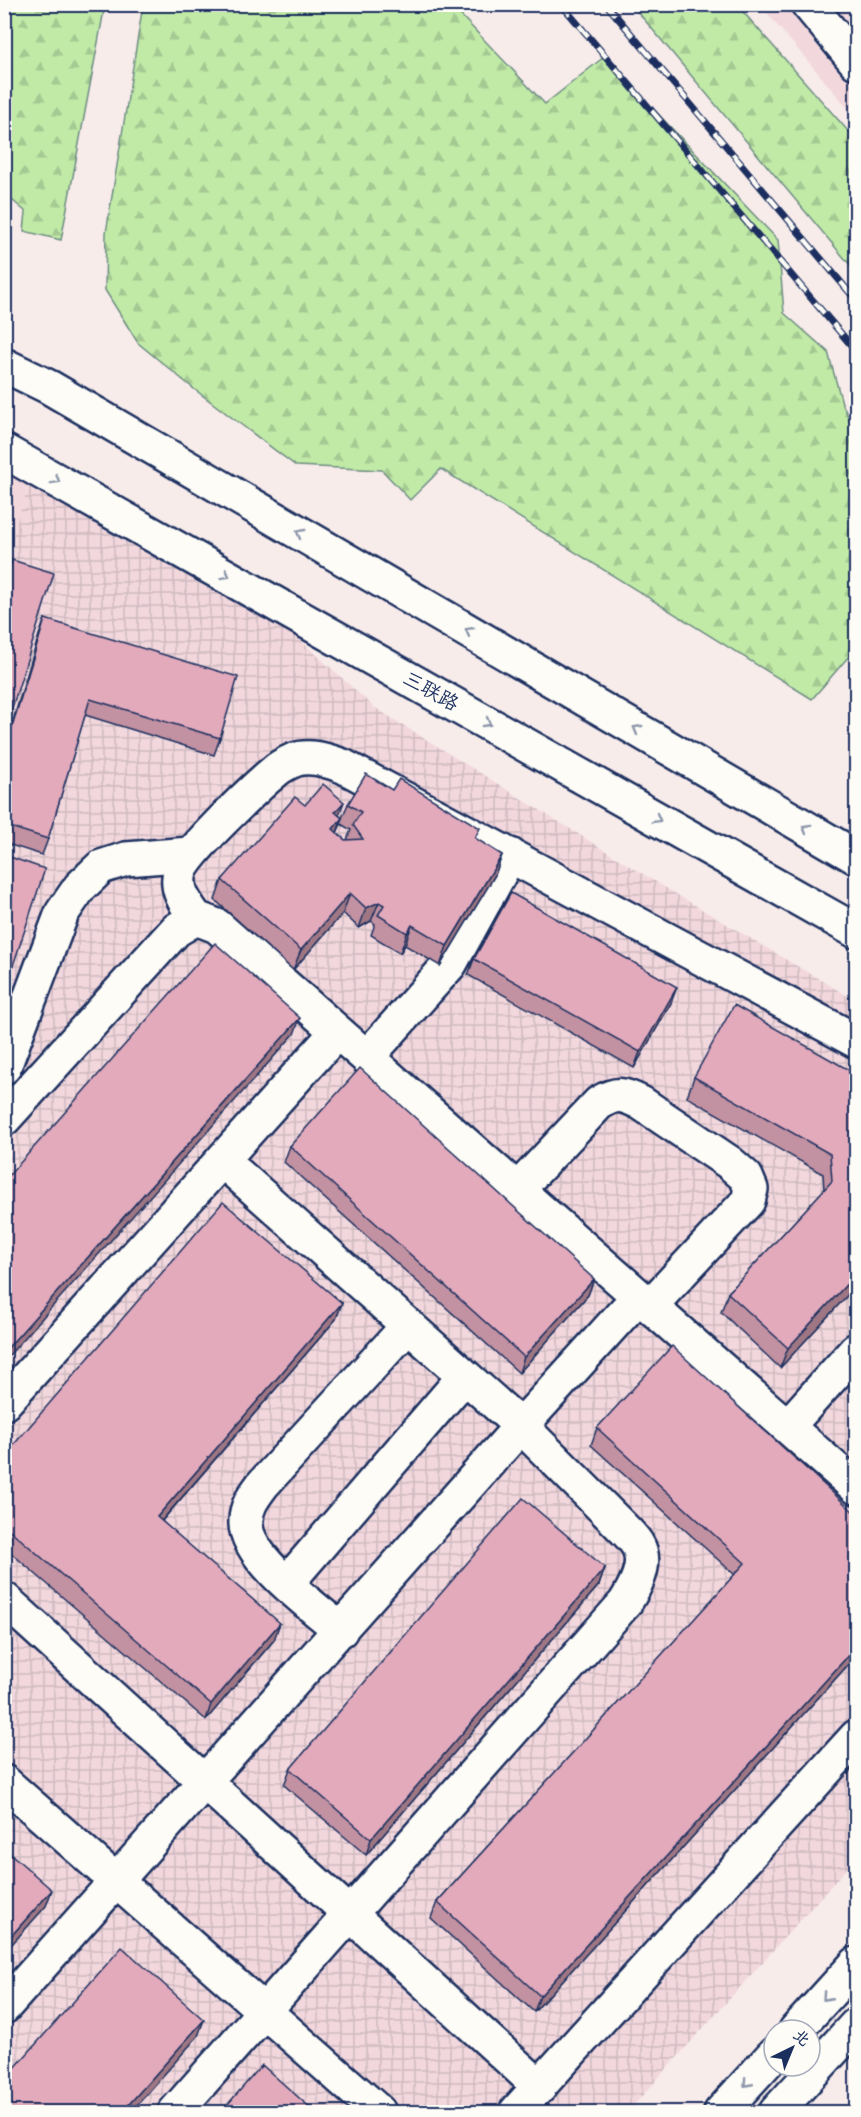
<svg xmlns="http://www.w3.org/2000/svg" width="861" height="2117" font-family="'Comic Neue','LXGW WenKai TC',sans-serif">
<defs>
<pattern id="industrial-grid" width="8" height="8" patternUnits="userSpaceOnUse" patternTransform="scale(1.5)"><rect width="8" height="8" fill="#f2d8dd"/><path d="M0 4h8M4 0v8" fill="none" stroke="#cfbac0"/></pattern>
<pattern id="forest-firs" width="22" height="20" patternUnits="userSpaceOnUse" patternTransform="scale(1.5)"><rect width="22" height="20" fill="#c1eaa7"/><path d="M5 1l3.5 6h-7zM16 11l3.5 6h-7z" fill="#a5c992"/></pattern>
</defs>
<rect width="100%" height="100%" fill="#f8eceb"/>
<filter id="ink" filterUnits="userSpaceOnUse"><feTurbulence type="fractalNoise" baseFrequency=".0167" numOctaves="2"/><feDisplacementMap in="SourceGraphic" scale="12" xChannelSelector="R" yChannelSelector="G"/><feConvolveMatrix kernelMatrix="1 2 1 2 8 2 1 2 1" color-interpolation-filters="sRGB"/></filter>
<g filter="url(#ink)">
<path fill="#f2d8dd" d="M760 5H856V118Z
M5 475 29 484 5 563Z"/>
<path fill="url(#industrial-grid)" d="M29 484 132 522 223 570 374 707 646 876 856 1001V1858L628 2112H5L4 563Z"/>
<path fill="url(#forest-firs)" stroke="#6e8c82" stroke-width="1.5" d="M5 4 105 5 61 240 24 231 26 212 5 194Z
M143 5H451L545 104 604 57 778 240 784 313 828 352 842 403 856 434V648L812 699 441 469 410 500 382 470 296 466 194 389 138 343 105 290 106 233Z
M632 5H737L856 140V272Z"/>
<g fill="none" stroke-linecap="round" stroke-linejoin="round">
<defs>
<path id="minor" d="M808 4 856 62
M4 365 49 387 856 857
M4 451 856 931
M196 918C186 904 175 890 180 872 183 856 257 786 274 772 279 767 287 763 294 760 310 754 328 761 343 766L856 1041
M367 1057 450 964 510 855
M4 1067 62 913 80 887 101 867 126 859 190 854
M4 1119 176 930 196 918 217 926 856 1487
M517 1190 599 1103C617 1092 623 1094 641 1103L730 1163 746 1177 751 1189 748 1201 650 1306
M4 1403 337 1032
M788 1426 856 1350
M287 1583 464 1377
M4 1599 540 2087
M341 1630C315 1608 243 1556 246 1521 246 1506 254 1496 263 1484L408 1326
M4 1782 379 2112
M4 2007 521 1426 639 1296
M796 2030 856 1964
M175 2112 625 1603C635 1587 649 1563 637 1544 633 1538 628 1533 624 1529L521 1426 223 1161
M516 2112 856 1737
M721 2112 774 2054
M776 2112 856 2025"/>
</defs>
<use href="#minor" stroke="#1b2f5e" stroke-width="38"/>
<use href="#minor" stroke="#fdfcf7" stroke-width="33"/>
<defs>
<path id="rail" d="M561 4 856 351
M606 4 856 300"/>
</defs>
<use href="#rail" stroke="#1b2f5e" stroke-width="7"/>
<use href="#rail" stroke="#fdfcf7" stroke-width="4.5" stroke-dasharray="14" stroke-linecap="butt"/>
</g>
<path fill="#c392a2" stroke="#1b2f5e" stroke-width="1.5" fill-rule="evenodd" d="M45 619 220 738 214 755 85 715 48 839 42 855 4 843V750L39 635Z
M392 790 502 855 495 875 440 966 405 945 400 953 371 935 375 924 371 921 359 928 343 913 293 970 215 900 222 880 305 805 339 815 342 818 348 804ZM341 824 351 830 347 840H345L337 833Z
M474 959 671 1003 634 1068 468 975Z
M856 1074V1286L780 1368 721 1312 728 1293 824 1190 823 1174 687 1097 694 1077Z
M290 1146 594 1279 588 1295 519 1373 284 1162Z
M342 1303 336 1319 162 1521 274 1640 206 1720 4 1547V1456Z
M597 1428 856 1514V1656L534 2012 431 1918 437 1902 735 1575 591 1445Z
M605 1568 599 1585 366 1855 284 1785 290 1769Z"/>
<path fill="#9f7784" stroke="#1b2f5e" stroke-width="1.5" d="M344 802 336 822 335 812Z
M342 818 335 838 333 829Z
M502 855 495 875 440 966 447 946Z
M350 893 343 913 293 970 301 950Z
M379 902 371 921 359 928 366 908Z
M412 925 405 945 400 953 407 933Z
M677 987 671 1003 634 1068 640 1052Z
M300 1018 294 1034 4 1361V1352Z
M856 1274V1286L780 1368 788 1348Z
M594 1279 588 1295 519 1373 524 1357Z
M342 1303 336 1319 151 1533 157 1517Z
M605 1568 599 1585 366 1855 371 1839Z
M280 1623 274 1640 206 1720 211 1704Z
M856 1647V1656L534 2012 540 1996Z
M52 1890 46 1906 4 1953V1944Z
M204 2020 198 2036 131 2112H122Z"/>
<path fill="#e3aabc" stroke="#1b2f5e" stroke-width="1.5" d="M12 560 54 573 4 734V584Z
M45 619 238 677 220 738 90 699 48 839 4 825V753Z
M366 774 392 790 399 779 480 828 475 838 502 855 447 946 412 925 407 933 378 915 384 905 379 902 366 908 350 893 301 950 222 880 295 797 305 805 323 784 344 802 335 812 342 818 333 829 345 840 363 839 353 825 361 812 348 804Z
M4 855 45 869 4 993Z
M511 893 677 987 640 1052 474 959Z
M215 943 300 1018 4 1352V1181Z
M734 1005 856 1074V1274L788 1348 728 1293 832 1181 830 1154 694 1077Z
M360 1068 594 1279 524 1357 290 1146Z
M223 1202 342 1303 157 1517 280 1623 211 1704 4 1525V1456Z
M672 1346 856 1514V1647L540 1996 437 1902 745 1563 597 1428Z
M523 1498 605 1568 371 1839 290 1769Z
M4 1848 52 1890 4 1944Z
M122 1947 204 2020 122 2112H4V2080Z
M262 2065 315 2112H221Z"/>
<defs><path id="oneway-chevron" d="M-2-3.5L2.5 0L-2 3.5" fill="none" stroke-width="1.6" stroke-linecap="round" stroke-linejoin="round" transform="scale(1.5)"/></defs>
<g stroke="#8c96aa">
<use href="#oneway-chevron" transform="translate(56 480) rotate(29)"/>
<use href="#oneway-chevron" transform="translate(300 533) rotate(-150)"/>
<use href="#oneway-chevron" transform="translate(226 575) rotate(29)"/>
<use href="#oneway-chevron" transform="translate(469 631) rotate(-150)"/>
<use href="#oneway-chevron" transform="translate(487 723) rotate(29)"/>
<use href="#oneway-chevron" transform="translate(637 729) rotate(-150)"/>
<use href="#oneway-chevron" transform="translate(657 819) rotate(29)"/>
<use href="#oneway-chevron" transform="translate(806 828) rotate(-150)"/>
<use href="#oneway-chevron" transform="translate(826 1997) rotate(132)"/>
<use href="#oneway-chevron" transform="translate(747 2083) rotate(132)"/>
</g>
</g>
<g text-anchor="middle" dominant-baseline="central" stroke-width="6" stroke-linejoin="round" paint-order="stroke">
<g font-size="20" fill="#1b2f5e" stroke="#fdfcf7">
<text transform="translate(431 691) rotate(29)">三联路</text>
</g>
</g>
<rect width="861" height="2117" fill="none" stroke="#fdfcf7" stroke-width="24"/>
<rect x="12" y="12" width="837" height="2093" fill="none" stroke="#1b2f5e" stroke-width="2" filter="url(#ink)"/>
<g transform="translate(792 2048) rotate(43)"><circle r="28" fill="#fdfcf7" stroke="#a3aaba" stroke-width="1.5"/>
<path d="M0-4.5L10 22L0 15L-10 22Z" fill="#1b2f5e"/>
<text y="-9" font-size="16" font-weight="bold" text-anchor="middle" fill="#1b2f5e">北</text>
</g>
</svg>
